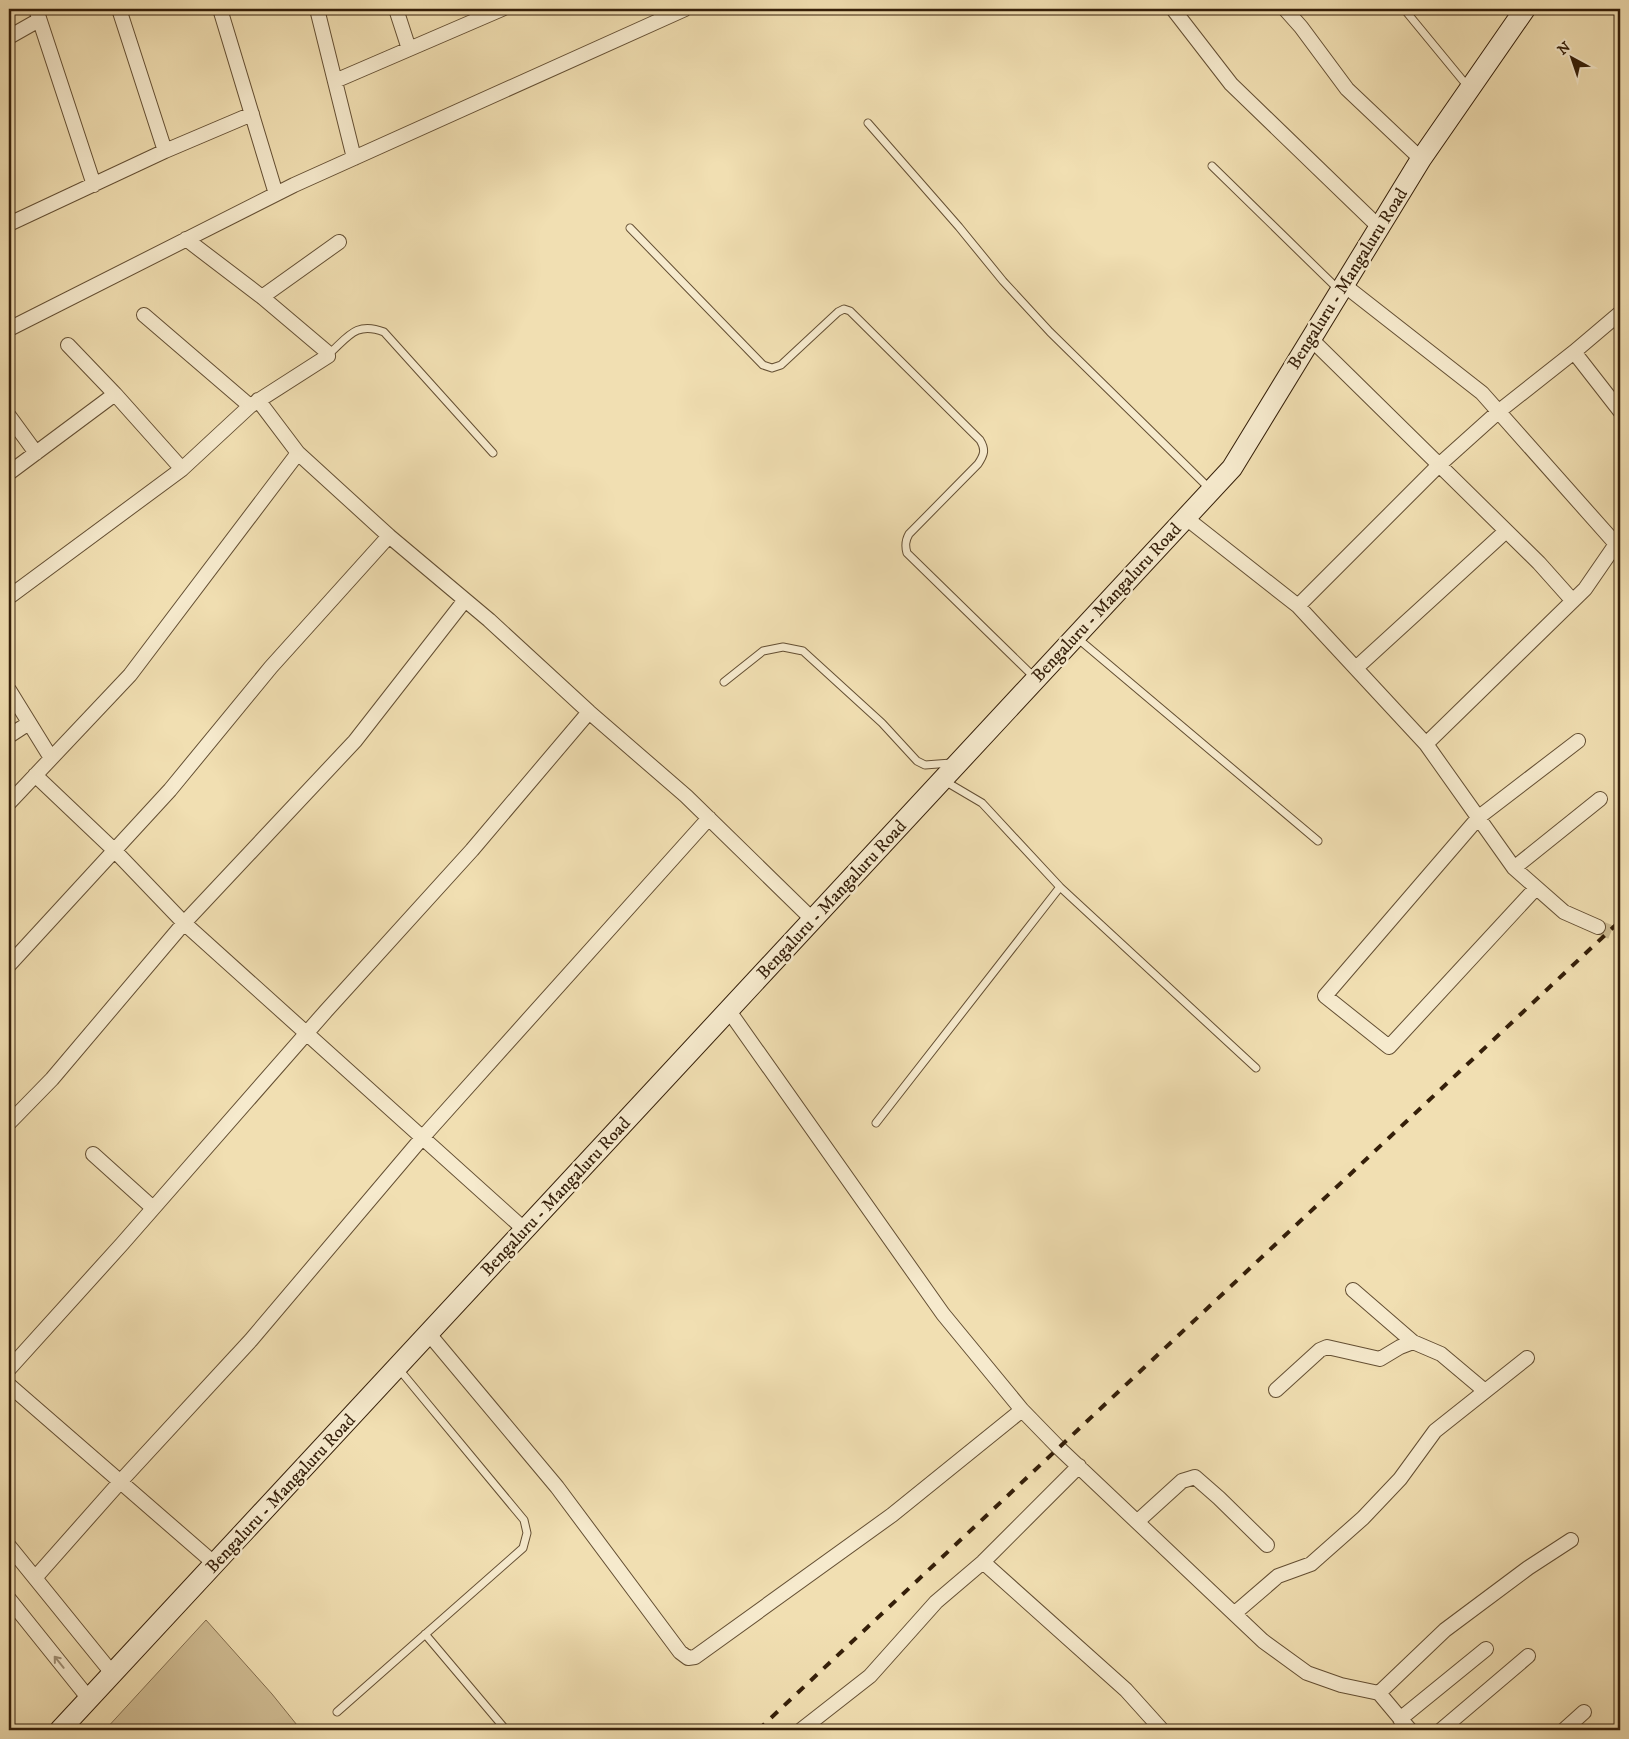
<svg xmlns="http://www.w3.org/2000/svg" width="1629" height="1739" font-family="'IM FELL DW Pica',serif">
<rect width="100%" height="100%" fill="#f1dfb2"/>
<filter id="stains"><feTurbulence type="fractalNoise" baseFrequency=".004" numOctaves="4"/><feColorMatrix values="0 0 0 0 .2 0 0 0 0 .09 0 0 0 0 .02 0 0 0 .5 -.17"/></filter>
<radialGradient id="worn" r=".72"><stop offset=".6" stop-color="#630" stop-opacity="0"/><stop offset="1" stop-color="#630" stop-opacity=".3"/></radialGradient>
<path fill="#d1be95" stroke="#836e4f" d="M206 1620 272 1694 301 1730H105Z"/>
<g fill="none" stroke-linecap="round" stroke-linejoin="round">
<path stroke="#cbb990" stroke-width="14" stroke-dasharray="14 7" stroke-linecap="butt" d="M1598 927 1620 936"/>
<defs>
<path id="lane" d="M1404 9 1469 88
M868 123 959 227 1003 281 1050 332 1211 490
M1212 166 1339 290
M630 228 763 365 772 368 781 365 838 312 844 309 850 311 980 440C986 450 984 455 978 464L909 534C905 541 905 546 907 553L1034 677
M329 354C348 337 356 321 384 332L493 453
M1076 637 1318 841
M724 682 763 651 783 647 803 651 882 723 917 761 925 765 951 763
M943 780 982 803 1060 887 1256 1068
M876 1123 1060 887
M425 1634 506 1730
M337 1712 523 1548 527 1533 524 1520 398 1368"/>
<path id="street" d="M36 9 94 185
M119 9 165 151
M220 9 276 194
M317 9 354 158
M396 9 409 49
M1173 9 1231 84 1379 227
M1285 9 1301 27 1347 89 1421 159
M9 37 39 20
M335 81 502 9
M9 224 165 151 252 114
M1344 285 1482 393 1616 544 1585 589 1426 744
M262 297 339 242
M144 315 250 406 328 356 327 352 262 297 186 239
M9 329 294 185 685 9
M1311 339 1539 563 1572 600
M68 345 115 394 182 469
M1574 352 1620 411
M258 400 298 453
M9 416 36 453
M9 473 115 394
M1186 518 1298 606 1426 744 1514 868 1564 912 1598 927
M9 597 182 469 250 406
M1298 606 1439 465 1498 412 1574 352 1620 313
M1356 668 1506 531
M9 690 51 758
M9 736 29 723
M35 775 114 850 184 923 525 1230
M9 803 130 675 298 453 389 536 489 620 589 712 686 796 813 920
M1514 868 1600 799
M1536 888 1389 1047 1325 996 1479 817 1578 741
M9 965 170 790 271 667 389 536
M729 1011 943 1314 1022 1410 1059 1448 1263 1641 1307 1673 1341 1685 1379 1693 1410 1730
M9 1123 52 1079 184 923 355 741 465 600
M93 1154 153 1208
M1353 1290 1413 1342 1441 1354 1485 1391
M429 1334 557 1487 680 1652 688 1658 695 1657 892 1515 1022 1410
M9 1369 122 1244 326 1011 472 850 589 712
M9 1385 215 1564
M1276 1390 1320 1350 1327 1347 1380 1359 1400 1347 1413 1342
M1138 1521 1182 1481 1195 1477 1219 1498 1267 1545
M9 1546 112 1673
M983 1562 1126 1690 1162 1730
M35 1578 120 1482 251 1340 422 1138 709 818
M9 1599 90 1700
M1235 1613 1278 1576 1311 1564 1363 1518 1400 1479 1435 1431 1527 1358
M1379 1693 1445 1630 1528 1568 1571 1540
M1400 1719 1486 1649
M801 1730 870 1676 936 1602 983 1562 1079 1466
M1441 1730 1528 1656
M1564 1730 1584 1712"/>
<path id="secondary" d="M60 1730 1232 468 1421 159 1525 9"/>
</defs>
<use href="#lane" stroke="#644f33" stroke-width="9"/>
<use href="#street" stroke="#644f33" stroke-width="16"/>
<use href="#secondary" stroke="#351f09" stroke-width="22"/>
<use href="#lane" stroke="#f6eacd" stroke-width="7"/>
<use href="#street" stroke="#f6eacd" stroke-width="14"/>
<use href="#secondary" stroke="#f6eacd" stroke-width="20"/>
<path stroke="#351f09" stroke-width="4" stroke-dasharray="9 9" stroke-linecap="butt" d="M758 1730 1620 921"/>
</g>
<defs><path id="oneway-shaft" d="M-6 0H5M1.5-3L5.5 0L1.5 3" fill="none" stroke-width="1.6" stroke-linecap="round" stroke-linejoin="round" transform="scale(1.25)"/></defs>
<use stroke="#9f8f75" href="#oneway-shaft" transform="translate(59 1662) rotate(-129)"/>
<g text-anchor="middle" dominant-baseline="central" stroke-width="5" stroke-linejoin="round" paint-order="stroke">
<g font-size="18" fill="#351f09" stroke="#f6eacd">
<text transform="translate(1348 279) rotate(-58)">Bengaluru - Mangaluru Road</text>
<text transform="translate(1107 603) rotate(-47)">Bengaluru - Mangaluru Road</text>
<text transform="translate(832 900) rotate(-47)">Bengaluru - Mangaluru Road</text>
<text transform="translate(556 1197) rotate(-47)">Bengaluru - Mangaluru Road</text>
<text transform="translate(281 1494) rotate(-47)">Bengaluru - Mangaluru Road</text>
</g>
</g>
<rect width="1629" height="1739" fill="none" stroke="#f1dfb2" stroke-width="30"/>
<rect x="10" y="10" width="1609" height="1719" fill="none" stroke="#351f09" stroke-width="2.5"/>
<rect x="15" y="15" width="1599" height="1709" fill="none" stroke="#351f09"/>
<g transform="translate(1572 58) rotate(320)" stroke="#f6eacd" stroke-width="4" paint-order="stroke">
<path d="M0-4L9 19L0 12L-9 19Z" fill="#351f09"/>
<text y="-8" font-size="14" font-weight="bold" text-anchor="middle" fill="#351f09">N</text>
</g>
<rect width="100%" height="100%" filter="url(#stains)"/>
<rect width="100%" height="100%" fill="url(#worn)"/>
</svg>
